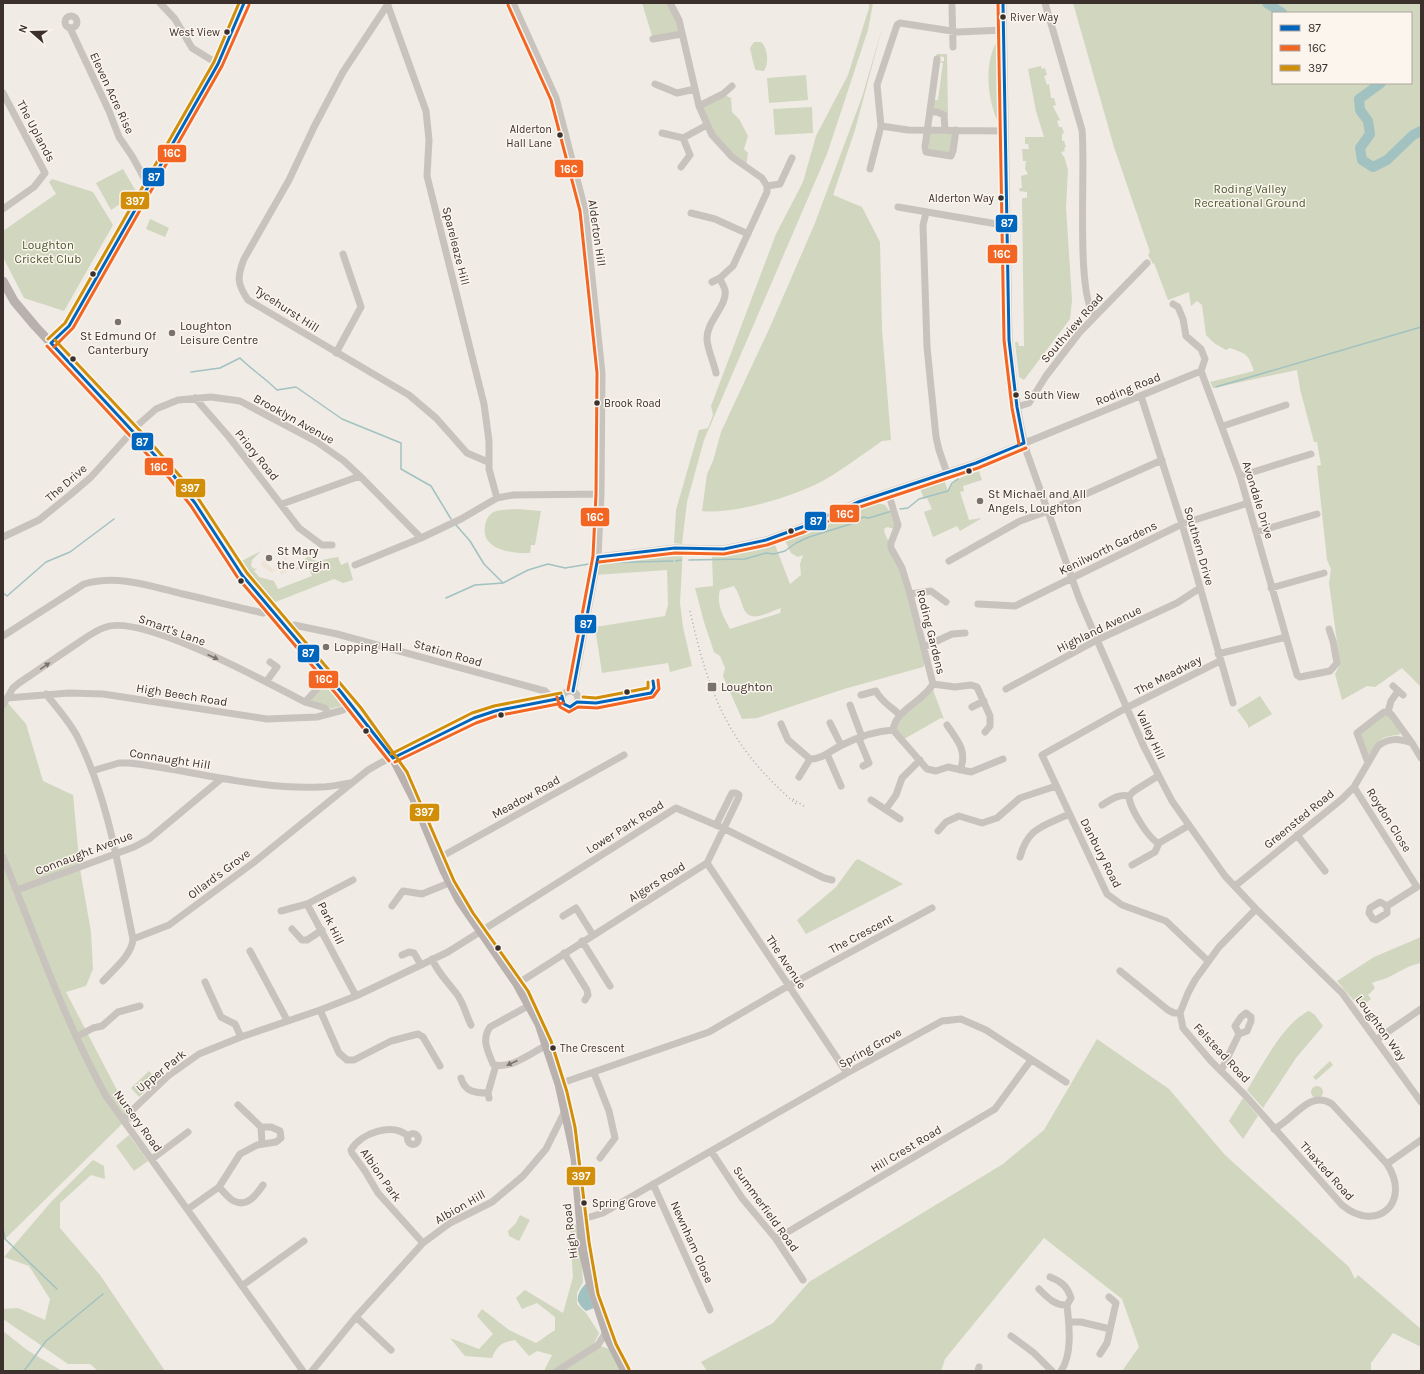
<svg xmlns="http://www.w3.org/2000/svg" width="1424" height="1374" font-family="Karla,sans-serif">
<rect width="100%" height="100%" fill="#f0ebe5"/>
<path fill="#d1d6bf" fill-rule="evenodd" d="M642 3H670L682 34 653 39Z
M869 3H873L868 30 827 154 704 440 687 502 682 544 674 543 676 510 699 430 708 428 713 415 711 406 776 234 803 182 816 136 848 75 869 8Z
M1073 3H1421V687L1402 668 1375 687 1367 686 1342 700 1335 674 1340 664 1329 583 1331 569 1327 560 1317 466 1321 465 1317 442H1314L1300 389 1297 370 1213 388 1210 382 1254 371C1248 354 1247 354 1230 348L1226 350 1214 343 1206 335 1202 305 1197 301 1191 306 1189 292 1168 300 1154 263 1153 264 1148 255 1150 252 1114 147ZM1273 13H1411V83H1273Z
M883 25 855 130 833 195 862 207 880 242 882 329 891 440 882 441C863 454 845 468 826 479 799 495 734 515 702 511L707 474 713 461 721 432 770 327 815 223 862 97Z
M997 41 998 122C987 98 984 64 997 41Z
M754 42H761C768 48 769 63 764 71L756 70C754 68 751 52 750 48Z
M937 54H947L948 115 946 117 933 109V100H938L943 63 938 62 944 61V57L936 56Z
M1041 66 1042 69 1045 68 1047 75 1044 76 1047 85 1049 84 1051 98H1054L1056 105 1053 106 1060 120 1057 121 1059 127H1062L1064 133 1062 134V141H1064L1066 147 1064 148 1065 151 1061 152 1063 156H1064L1068 170 1066 207 1072 300 1070 319 1024 380 1019 377 1015 342H1018L1019 346H1024L1022 198H1027V192L1019 191 1020 188H1022L1021 176 1028 174 1025 169 1026 161H1023L1022 149H1029L1028 144H1025V137H1044L1036 111 1028 69Z
M806 75 808 100 769 103 767 78Z
M723 94 731 98 732 112 739 119 748 136 744 149 748 153 746 167 712 135 699 106Z
M812 107 813 133 775 135 773 109Z
M947 132H950L953 134 950 152 946 153 929 150V136L930 133 946 134Z
M123 169 137 193 111 210 96 183Z
M52 179 93 192 113 225 64 311 24 298 3 257V231L56 194 49 182Z
M150 219 169 228 165 237 146 229Z
M979 471 982 480 963 486 964 491 960 492 969 520 982 518 960 531 957 526 933 537 924 512 932 509 927 498 924 499 920 488 944 480 948 491 955 480Z
M878 503 885 505 896 520 895 529 887 527 884 529C884 536 894 550 897 557 911 589 917 629 925 663L923 667 844 689 757 718 742 719 723 676 725 668 720 656 714 652 704 622 695 588 713 586 712 554 755 547 774 542 790 584 801 575 800 564 803 555 798 557 791 553 784 538 856 508ZM734 586C738 592 740 598 742 604 748 626 766 613 781 608L780 613 730 629C723 616 716 604 720 590Z
M517 509 541 511 535 545H531L530 553C514 554 481 550 485 527 485 522 488 516 492 513 498 509 509 510 517 509Z
M683 549 680 603 683 627 692 666 670 672 668 663 602 673 595 627 665 616 668 605 667 570 595 575 598 557Z
M261 551 252 560 251 566 254 569 257 568 254 571 259 577 274 581 278 589 312 576 308 566 295 570 308 556 316 561 338 557 341 565 348 562 353 580 343 583 334 579 273 603 240 564V562Z
M327 684 343 703 342 706 328 709 310 700Z
M933 690 944 719 941 718 904 739 896 731 899 719Z
M1260 696 1272 714 1248 728V725L1237 710Z
M6 701 26 724 43 781 73 795 80 869 91 932 93 969 86 986 66 992 133 1121 122 1124 3 1241V707Z
M1387 714 1401 731 1399 735C1380 736 1380 740 1369 754L1366 753 1360 732 1383 715Z
M858 859 903 884 806 934 797 920 836 887 855 861Z
M1421 937V963C1409 965 1401 971 1389 977 1384 980 1378 980 1372 983L1375 988 1368 995 1371 999 1360 1008 1337 981 1374 957Z
M1309 1011 1315 1015 1323 1026 1296 1058 1263 1108 1247 1090C1262 1066 1284 1022 1309 1011Z
M1097 1039 1169 1089 1225 1155 1349 1267 1355 1279 1358 1275 1421 1329V1347L1393 1333 1371 1363V1371H1122L1139 1347 1122 1299 1044 1238 945 1359 941 1371H707L701 1362 773 1323 809 1282 1003 1164 1044 1130Z
M1330 1061 1333 1065 1316 1080 1313 1077Z
M149 1071 157 1080 139 1097 131 1088Z
M1311 1092a6 6 0 1 1 12 0a6 6 0 1 1-12 0Z
M1243 1098 1258 1116 1243 1139 1229 1121Z
M129 1135 148 1161 134 1171 116 1146Z
M93 1160 104 1166 105 1179 91 1175 60 1203V1228L100 1275 165 1371H98L90 1364H68L3 1319V1309L18 1308 45 1320 50 1299 29 1266 4 1257 51 1202Z
M520 1215 530 1220 519 1241 509 1236 508 1231 516 1223Z
M569 1215 579 1230 583 1282 577 1293V1304L586 1313 599 1333 593 1346C614 1346 613 1354 623 1371H544L552 1355 537 1351 529 1356 515 1340C502 1342 497 1345 492 1358L465 1356 450 1338 479 1349 493 1334 477 1316 482 1309 509 1330 536 1343 555 1330V1317L537 1303 522 1309 516 1298 525 1290 563 1313 573 1277Z
M3 1331 27 1350 62 1371H3Z"/>
<path fill="#eee3d5" d="M285 557 287 559 282 564 288 571 281 575 279 566 272 573 260 564 264 560 272 569H275L277 567 275 565Z"/>
<path fill="#a1c2c1" d="M588 1282 594 1308 586 1311C584 1309 580 1306 579 1303 575 1297 582 1286 588 1282Z"/>
<g fill="none" stroke-linecap="round" stroke-linejoin="round">
<path stroke="#a1c2c1" stroke-width="1.5" d="M191 372 220 368 240 358C252 370 265 378 277 390L296 387 342 419 401 443V469L431 486 451 519
M1216 387 1421 327
M900 509 908 508 919 499 948 491 952 483 958 479
M456 525 470 541 484 564 503 583 528 570 548 564 565 568 595 563
M689 560 745 559 766 553 774 554 785 551 796 543 809 537 857 522 863 517 869 518 892 511
M676 561 681 560
M599 563 673 561
M3 593 7 596 46 562 70 552 114 519
M446 598 475 585 503 583
M3 1228 5 1239 57 1289
M24 1371 46 1341 103 1294"/>
<path stroke="#a1c2c1" stroke-width="10" d="M1267 3 1282 13
M1381 83 1359 99 1360 110 1368 121 1370 134 1360 148 1362 160 1373 167 1387 160 1413 135 1421 131"/>
<path stroke="#c9c3be" stroke-width="7" d="M160 3 175 19 192 48 218 64
M387 3 426 111 429 140 427 176 484 404 489 441V469L497 498
M513 3 556 98 585 210 602 373 601 494 598 557 573 691
M670 3 679 20 699 106 712 135 732 157 762 178 767 186V192L733 266 720 278 712 282
M1003 3 1009 340C1013 378 1017 416 1027 453L1079 598 1097 640 1144 747 1172 801 1225 876 1256 909 1342 993 1421 1102
M1045 3 1082 130C1086 165 1075 295 1095 316
M388 4 343 72 314 127 289 180 244 259C237 277 237 284 248 300L409 395 436 418 467 453 488 462
M952 6 953 47
M65 22a6 6 0 1 1 12 0a6 6 0 1 1-12 0Z
M70 28 109 111 119 137 132 156 149 187
M653 39 682 34
M937 59 925 147 926 152 951 156 953 151 956 130
M655 84 677 93 695 89
M3 93 45 173 34 187 3 209
M699 106 723 94 732 86
M930 112H937L944 115 945 130
M881 126 877 85 897 25 900 23 958 32 1003 30
M662 133 683 138 707 125
M681 167 690 155 683 138
M870 169 881 126 908 130 1005 131
M767 186 780 184 792 158
M898 207 997 224 1007 230
M691 213 715 219 748 234
M926 213 923 225 927 347 936 437 939 450 947 473
M51 343 69 326 218 64 244 3
M336 353 361 307 343 254
M1201 371 1240 476 1297 675 1300 677 1330 671 1337 663 1333 641 1329 629
M716 373C714 363 707 348 707 339 706 322 728 305 725 290 724 286 721 282 720 278
M1141 396 1182 524 1233 703
M195 398 229 437 299 528 322 545H332
M1017 407 1029 403 1046 376 1079 333 1147 263
M1223 426 1286 405
M1240 476 1311 454
M888 492 898 525 891 543V548L902 568 910 594 933 684C923 702 896 709 893 730L927 769 936 771 948 767 971 772 1003 759
M282 504 360 476
M1256 532 1317 514
M3 537 39 520 70 495 91 477 139 424 156 409 178 400 211 397 240 401 317 442 344 461 360 476 421 538
M598 557 675 548 724 549 766 540 802 527 858 502 976 463 1201 371 1205 359 1201 349 1186 336 1183 319 1178 307 1173 304
M949 561 1020 521 1048 511 1162 460
M355 565 421 538 461 519 497 498 513 495 601 494
M1271 588 1324 573
M910 594 931 591 946 602
M978 604 1015 606 1182 524 1248 503
M288 629 294 625 337 634 545 691 554 700
M3 636 84 584C117 574 150 586 183 594 209 600 236 607 263 613L271 610
M924 647 952 634 965 633
M1218 654 1286 637
M266 682 277 667 270 662
M933 684 955 687 971 685 977 687 990 716V726L985 732
M1393 686 1403 695
M1006 689 1097 640 1177 603 1200 588
M562 699a8 8 0 1 1 16 0a8 8 0 1 1-16 0Z
M46 694C57 708 70 722 78 738 109 801 119 871 133 939 132 955 113 970 103 981
M861 695 876 691C882 703 891 706 900 715
M7 698 69 693 103 694 267 719 317 717 343 710 351 705
M305 702 328 677
M3 705 13 688 19 683C37 671 54 659 72 647 83 640 93 631 106 627 143 614 268 683 305 702L325 708 328 714
M850 705 862 737
M972 707 984 701
M1388 712 1391 701 1398 691
M830 723 841 745
M781 724 788 740 810 759C823 759 831 750 842 745 858 737 875 731 893 730
M947 725C957 740 968 751 960 770
M859 739 869 763 863 766
M827 754 841 786
M1369 761 1367 760 1357 733 1384 712 1391 714 1412 743
M92 771 119 763H129C193 770 256 790 321 787 331 787 341 784 351 783
M799 777 810 759
M1354 787 1417 887 1387 906
M1129 796C1129 807 1149 840 1159 843
M871 800 900 819
M1102 805C1112 799 1118 794 1129 796L1134 791 1158 776
M886 809 896 795 902 778 920 760
M938 831 946 822 959 816 982 823 997 818 1020 798 1056 786
M1297 835 1325 871
M3 857C36 938 64 1020 106 1096L303 1371
M1020 857C1028 827 1044 826 1069 814
M439 858 624 755
M707 863 847 1073
M1132 865 1155 852 1159 843 1188 826
M353 880 307 904 356 996
M1235 886 1342 799 1354 787 1378 746C1389 737 1400 739 1412 743L1421 758
M17 890 134 847 149 839 221 779
M1380 902 1387 906V913L1376 920 1373 919 1369 913 1370 908Z
M392 906 403 891 422 894 449 883
M1256 909 1219 947 1195 980 1188 993 1180 1013 1183 1028 1211 1061 1245 1095 1342 1205C1377 1234 1412 1202 1387 1164
M281 911 307 904
M563 916 576 908 593 935
M292 929 302 940H307L322 930
M133 939 169 925 253 863 368 770 382 762 474 718 495 711 562 698
M582 941 610 986
M250 951 287 1020
M564 953 587 990 588 995 585 1000
M402 955 409 952 414 953 421 965
M432 959C438 973 447 981 456 993 463 1001 466 1015 471 1025
M1208 961 1166 921 1122 905 1107 894 1042 755 1126 708 1220 661
M1120 971 1168 1010 1174 1013H1180
M205 982 221 1017 235 1024 241 1037
M517 984 707 863 738 799 739 795 736 793H732L716 825
M530 1005 490 1027C481 1040 488 1051 493 1064 509 1071 532 1052 547 1045
M320 1010 339 1053 347 1060H354L391 1041 418 1034 423 1037 440 1066
M76 1037 93 1028 102 1026 118 1012 140 1006
M1376 1040 1421 1009
M1221 1071 1239 1034 1247 1031 1251 1021V1017L1246 1013 1241 1017 1235 1026 1239 1034
M594 1073 609 1111 615 1138 600 1158
M461 1078C465 1092 475 1093 488 1093
M559 1084 709 1032 788 986 932 908
M489 1098 488 1093 496 1065
M123 1119 168 1076 199 1054 241 1037 320 1010 356 996 448 952 676 808 723 828 824 878 832 880
M261 1127 262 1143
M1274 1129C1294 1120 1309 1089 1332 1104L1387 1164 1421 1140
M407.5 1139a5.5 5.5 0 1 1 11 0a5.5 5.5 0 1 1-11 0Z
M408 1136C392 1122 361 1133 351 1150L352 1153 365 1171 378 1193 423 1243
M711 1151 742 1198 776 1239 803 1280
M152 1159 188 1132
M653 1184 710 1310
M219 1187C223 1191 229 1199 234 1201 247 1208 257 1194 263 1185
M188 1209 219 1187 240 1154 257 1145 276 1142 281 1138 280 1131 271 1127H261L238 1105
M580 1220 603 1213 847 1073 942 1021 961 1019 986 1030 1066 1082
M776 1239 995 1109 1031 1060
M243 1285 304 1241
M1039 1289C1047 1297 1055 1306 1067 1305L1071 1298C1067 1286 1062 1282 1050 1277
M356 1317 391 1350
M1069 1322H1081L1110 1329
M1011 1336 1034 1353 1052 1371
M1100 1354 1107 1343 1116 1303 1109 1297
M312 1371 356 1317 423 1243 450 1223 492 1202 523 1176 546 1149 565 1111
M557 1371 598 1345 606 1332
M978 1371 979 1367
M1061 1371C1073 1353 1069 1325 1067 1305"/>
<path stroke="#b8b1ad" stroke-width="9" d="M3 281 14 301 35 326 174 476 195 503 242 575 341 692 393 758 414 799 444 871 459 900 517 984 539 1024 559 1084 570 1134 575 1158 583 1251 590 1282 608 1338 625 1371"/>
<path stroke="#b1aca8" stroke-width="1.5" stroke-dasharray="1 3" stroke-linecap="butt" d="M690 611C709 696 729 746 796 804
M793 799 805 807"/>
<defs>
<path id="bus-1" d="M1003 3 1009 340 1017 407 1024 443
M51 343 174 476 195 503 242 575 341 692 393 758
M51 343 69 326 218 64 244 3
M598 557 675 548 724 549 766 540 802 527 858 502 976 463 1024 443
M573 691 598 557
M562 696 564 704 570 707 577 702 596 703 651 693 654 688 653 681
M393 758 474 718 495 711 562 698"/>
<path id="bus-2" d="M998 3 1004 340 1012 408 1019 444
M508 5 551 100 580 211 597 373 596 494 593 556 568 690
M47 346 170 479 191 506 238 578 337 695 389 761
M54 347 73 328 222 66 249 5
M599 562 675 553 724 554 767 545 804 532 860 507 978 468 1026 448
M557 697 560 707 569 712 578 707 597 708 653 697 659 689 658 680
M395 762 476 723 496 716 563 703"/>
<path id="bus-3" d="M48 339 65 323 214 62 239 3
M55 340 143 434 194 492 247 573 361 708 407 772 454 881 473 913 528 991 551 1041 567 1092 575 1127 589 1242 598 1294 616 1344 629 1369
M583 697 596 698 648 688V682
M391 754 472 713 494 706 561 693"/>
</defs>
<use href="#bus-1" stroke="#fbf5ee" stroke-width="6"/>
<use href="#bus-2" stroke="#fbf5ee" stroke-width="6"/>
<use href="#bus-3" stroke="#fbf5ee" stroke-width="6"/>
<use href="#bus-1" stroke="#0065bd" stroke-width="3"/>
<use href="#bus-2" stroke="#f26522" stroke-width="3"/>
<use href="#bus-3" stroke="#d18e09" stroke-width="3"/>
</g>
<defs><path id="oneway-solid" d="M-6-.8H1V-3.2L6.5 0L1 3.2V.8H-6Z"/></defs>
<g fill="#7b726d">
<use href="#oneway-solid" transform="translate(213 657) rotate(25)"/>
<use href="#oneway-solid" transform="translate(45 666) rotate(-34)"/>
<use href="#oneway-solid" transform="translate(512 1063) rotate(156)"/>
</g>
<g fill="#3b302b" stroke="#fbf5ee" stroke-width="1.5">
<circle cx="1003" cy="17" r="3.5"/>
<circle cx="227" cy="32" r="3.5"/>
<circle cx="560" cy="135" r="3.5"/>
<circle cx="1001" cy="198" r="3.5"/>
<circle cx="93" cy="274" r="3.5"/>
<circle cx="73" cy="359" r="3.5"/>
<circle cx="1016" cy="395" r="3.5"/>
<circle cx="597" cy="403" r="3.5"/>
<circle cx="969" cy="471" r="3.5"/>
<circle cx="791" cy="531" r="3.5"/>
<circle cx="241" cy="581" r="3.5"/>
<circle cx="627" cy="692" r="3.5"/>
<circle cx="501" cy="715" r="3.5"/>
<circle cx="366" cy="731" r="3.5"/>
<circle cx="498" cy="948" r="3.5"/>
<circle cx="553" cy="1048" r="3.5"/>
<circle cx="584" cy="1203" r="3.5"/>
</g>
<g fill="#7a716c" stroke="#fbf5ee" stroke-width="1.5">
<circle cx="118" cy="322" r="4"/>
<circle cx="172" cy="333" r="4"/>
<circle cx="980" cy="501" r="4"/>
<circle cx="269" cy="558" r="4"/>
<circle cx="326" cy="647" r="4"/>
<rect x="707" y="682" width="10" height="10" rx="2"/>
</g>
<g text-anchor="middle" dominant-baseline="central" stroke-width="3" stroke-linejoin="round" paint-order="stroke">
<g font-size="11" fill="#3b302b" stroke="#fbf5ee" text-anchor="start">
<text x="1010" y="17">River Way</text>
<text x="220" y="32" text-anchor="end">West View</text>
<text x="552" y="129" text-anchor="end">Alderton<tspan x="552" dy="14">Hall Lane</tspan></text>
<text x="994" y="198" text-anchor="end">Alderton Way</text>
<text x="1024" y="395">South View</text>
<text x="604" y="403">Brook Road</text>
<text x="560" y="1048">The Crescent</text>
<text x="592" y="1203">Spring Grove</text>
</g>
<g font-size="12" fill="#3b302b" stroke="#fbf5ee">
<text transform="translate(112 93) rotate(65)">Eleven Acre Rise</text>
<text transform="translate(36 131) rotate(62)">The Uplands</text>
<text transform="translate(597 233) rotate(82)">Alderton Hill</text>
<text transform="translate(456 246) rotate(76)">Spareleaze Hill</text>
<text transform="translate(287 309) rotate(33)">Tycehurst Hill</text>
<text transform="translate(1072 328) rotate(-49)">Southview Road</text>
<text transform="translate(1128 389) rotate(-22)">Roding Road</text>
<text transform="translate(294 419) rotate(29)">Brooklyn Avenue</text>
<text transform="translate(257 455) rotate(51)">Priory Road</text>
<text transform="translate(66 483) rotate(-41)">The Drive</text>
<text transform="translate(1258 500) rotate(73)">Avondale Drive</text>
<text transform="translate(1199 546) rotate(74)">Southern Drive</text>
<text transform="translate(1108 548) rotate(-26)">Kenilworth Gardens</text>
<text transform="translate(1099 629) rotate(-26)">Highland Avenue</text>
<text transform="translate(172 630) rotate(20)">Smart's Lane</text>
<text transform="translate(931 632) rotate(76)">Roding Gardens</text>
<text transform="translate(448 653) rotate(16)">Station Road</text>
<text transform="translate(1168 675) rotate(-27)">The Meadway</text>
<text transform="translate(182 695) rotate(9)">High Beech Road</text>
<text transform="translate(1151 735) rotate(65)">Valley Hill</text>
<text transform="translate(170 759) rotate(9)">Connaught Hill</text>
<text transform="translate(526 797) rotate(-29)">Meadow Road</text>
<text transform="translate(1299 819) rotate(-39)">Greensted Road</text>
<text transform="translate(1389 820) rotate(58)">Roydon Close</text>
<text transform="translate(625 827) rotate(-32)">Lower Park Road</text>
<text transform="translate(84 853) rotate(-21)">Connaught Avenue</text>
<text transform="translate(1101 853) rotate(63)">Danbury Road</text>
<text transform="translate(219 874) rotate(-37)">Ollard's Grove</text>
<text transform="translate(657 882) rotate(-32)">Algers Road</text>
<text transform="translate(331 923) rotate(64)">Park Hill</text>
<text transform="translate(861 934) rotate(-28)">The Crescent</text>
<text transform="translate(786 962) rotate(56)">The Avenue</text>
<text transform="translate(1381 1028) rotate(54)">Loughton Way</text>
<text transform="translate(870 1048) rotate(-29)">Spring Grove</text>
<text transform="translate(1222 1053) rotate(47)">Felstead Road</text>
<text transform="translate(161 1071) rotate(-39)">Upper Park</text>
<text transform="translate(138 1121) rotate(54)">Nursery Road</text>
<text transform="translate(906 1149) rotate(-31)">Hill Crest Road</text>
<text transform="translate(1327 1171) rotate(48)">Thaxted Road</text>
<text transform="translate(381 1175) rotate(55)">Albion Park</text>
<text transform="translate(460 1207) rotate(-30)">Albion Hill</text>
<text transform="translate(766 1209) rotate(54)">Summerfield Road</text>
<text transform="translate(570 1231) rotate(-97)">High Road</text>
<text transform="translate(692 1242) rotate(66)">Newnham Close</text>
</g>
<g font-size="12" fill="#4a5a2e" stroke="#fbf5ee">
<text x="1250" y="189">Roding Valley<tspan x="1250" dy="14">Recreational Ground</tspan></text>
<text x="48" y="245">Loughton<tspan x="48" dy="14">Cricket Club</tspan></text>
</g>
<g font-size="12" fill="#3b302b" stroke="#fbf5ee" text-anchor="start">
<text x="180" y="326">Loughton<tspan x="180" dy="14">Leisure Centre</tspan></text>
<text x="118" y="336" text-anchor="middle">St Edmund Of<tspan x="118" dy="14">Canterbury</tspan></text>
<text x="988" y="494">St Michael and All<tspan x="988" dy="14">Angels, Loughton</tspan></text>
<text x="277" y="551">St Mary<tspan x="277" dy="14">the Virgin</tspan></text>
<text x="334" y="647">Lopping Hall</text>
<text x="721" y="687">Loughton</text>
</g>
</g>
<g stroke="#fbf5ee" stroke-width="1.5">
<rect x="157" y="144" width="30" height="19" rx="4" fill="#f26522"/>
<rect x="554" y="159" width="30" height="19" rx="4" fill="#f26522"/>
<rect x="142" y="167" width="23" height="20" rx="4" fill="#0065bd"/>
<rect x="120" y="191" width="30" height="19" rx="4" fill="#d18e09"/>
<rect x="995" y="214" width="23" height="19" rx="4" fill="#0065bd"/>
<rect x="987" y="244" width="31" height="20" rx="4" fill="#f26522"/>
<rect x="131" y="432" width="23" height="19" rx="4" fill="#0065bd"/>
<rect x="144" y="457" width="30" height="19" rx="4" fill="#f26522"/>
<rect x="175" y="478" width="31" height="20" rx="4" fill="#d18e09"/>
<rect x="829" y="504" width="31" height="19" rx="4" fill="#f26522"/>
<rect x="580" y="507" width="30" height="20" rx="4" fill="#f26522"/>
<rect x="804" y="511" width="23" height="20" rx="4" fill="#0065bd"/>
<rect x="574" y="614" width="23" height="20" rx="4" fill="#0065bd"/>
<rect x="297" y="644" width="23" height="19" rx="4" fill="#0065bd"/>
<rect x="308" y="670" width="31" height="19" rx="4" fill="#f26522"/>
<rect x="409" y="803" width="31" height="19" rx="4" fill="#d18e09"/>
<rect x="566" y="1166" width="30" height="20" rx="4" fill="#d18e09"/>
</g>
<g font-size="11" text-anchor="middle" font-weight="bold" fill="#fff">
<text x="172" y="157">16C</text>
<text x="569" y="173">16C</text>
<text x="154" y="181">87</text>
<text x="135" y="205">397</text>
<text x="1007" y="227">87</text>
<text x="1002" y="258">16C</text>
<text x="142" y="446">87</text>
<text x="159" y="471">16C</text>
<text x="190" y="492">397</text>
<text x="845" y="518">16C</text>
<text x="595" y="521">16C</text>
<text x="816" y="525">87</text>
<text x="586" y="628">87</text>
<text x="308" y="657">87</text>
<text x="324" y="683">16C</text>
<text x="424" y="816">397</text>
<text x="581" y="1180">397</text>
</g>
<rect width="1424" height="1374" fill="none" stroke="#3b302b" stroke-width="8"/>
<rect x="1272" y="12" width="140" height="72" fill="#fbf5ee" stroke="#aea6a0"/>
<rect x="1280" y="25" width="20" height="6" fill="#0065bd" stroke="#aea6a0"/>
<text x="1308" y="32" font-size="12" fill="#3b302b">87</text>
<rect x="1280" y="45" width="20" height="6" fill="#f26522" stroke="#aea6a0"/>
<text x="1308" y="52" font-size="12" fill="#3b302b">16C</text>
<rect x="1280" y="65" width="20" height="6" fill="#d18e09" stroke="#aea6a0"/>
<text x="1308" y="72" font-size="12" fill="#3b302b">397</text>
<g transform="translate(32 32) rotate(290)" stroke="#fbf5ee" stroke-width="3" paint-order="stroke">
<path d="M0-3L7 15L0 10L-7 15Z" fill="#3b302b"/>
<text y="-6" font-size="11" font-weight="bold" text-anchor="middle" fill="#3b302b">N</text>
</g>
</svg>
